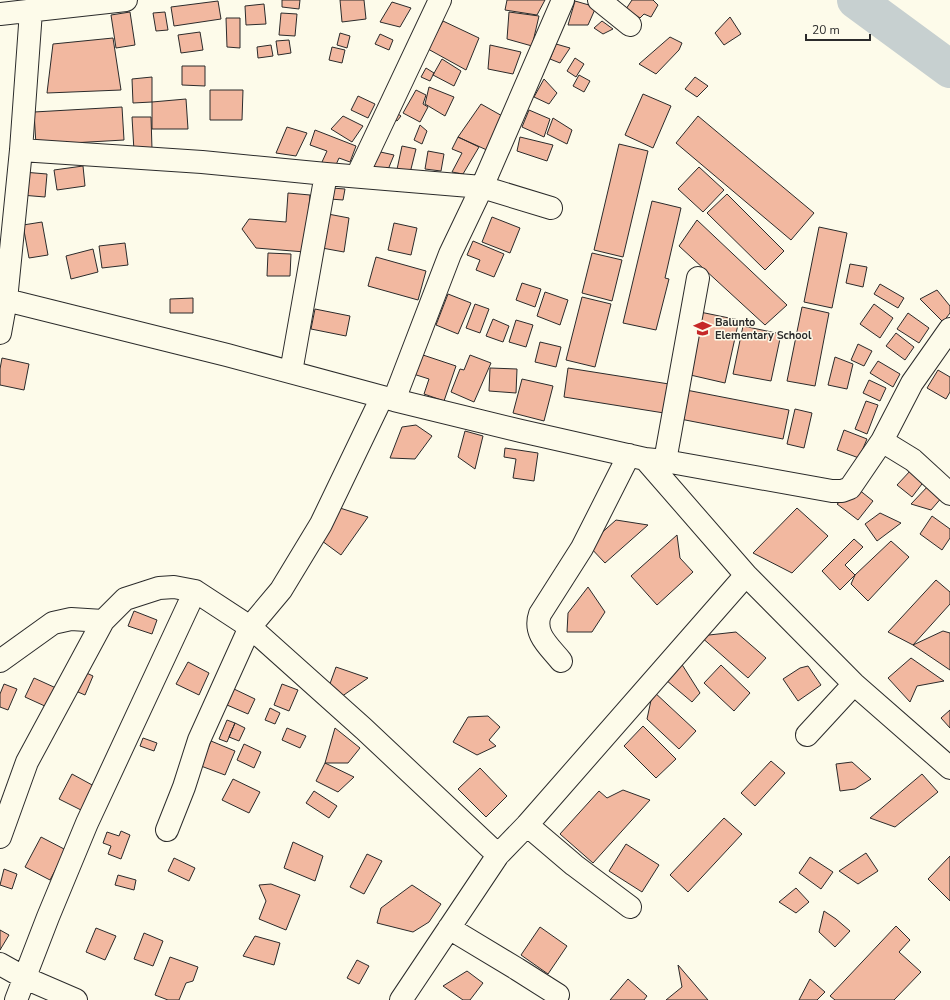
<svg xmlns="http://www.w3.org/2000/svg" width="950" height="1000" font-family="'Nunito Sans',sans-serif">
<rect width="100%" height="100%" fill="#fdfbea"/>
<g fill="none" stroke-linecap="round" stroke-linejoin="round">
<path stroke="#c7d0d0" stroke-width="38" d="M856 0 950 69"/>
</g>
<path fill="#f2b8a0" stroke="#2b2b2b" d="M282 0H300L299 9 282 7Z
M340 0H364L366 19 342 22Z
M507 0H545L537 15 505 10Z
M632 0H653L658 5 651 17 644 14 640 18 626 9Z
M218 1 221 19 174 26 171 7Z
M575 1 596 7 588 25H568Z
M392 2 411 8 400 27 380 22Z
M264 4 266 24 246 25 245 6Z
M130 12 135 45 116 48 111 15Z
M165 12 168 30 156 31 153 13Z
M509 12 539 16 532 46 507 39Z
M281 13 297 14 295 36 279 35Z
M730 17 741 34 724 45 715 33Z
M226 18H240V48L227 47Z
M443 21 479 38 466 70 428 49Z
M602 21 613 29 603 34 594 28Z
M200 32 203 50 181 53 178 35Z
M340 33 350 36 347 48 337 45Z
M380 34 393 40 389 50 375 44Z
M670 37 682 43 679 50 656 74 639 64Z
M113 38 121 90 47 93 53 44Z
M289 40 291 53 278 55 276 41Z
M556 44 570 48 560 63 550 59Z
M271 45 273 56 258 58 257 47Z
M490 45 521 52 513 74 488 69Z
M332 47 345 50 342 63 329 60Z
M575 58 584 64 576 77 567 71Z
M442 59 461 71 454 86 433 75Z
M182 66H205V86L182 85Z
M426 68 434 73 430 81 421 77Z
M579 75 590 81 584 92 573 86Z
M152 77V102L133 103 132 79Z
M695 77 708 86 697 97 685 89Z
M544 79 557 93 549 104 534 97Z
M429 87 454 97 445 116 425 104Z
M210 90H243L242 120H210Z
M416 90 426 95 423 104 428 107 420 122 403 113Z
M643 94 671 106 653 148 625 135Z
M358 96 375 104 368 118 351 110Z
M186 99 188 129H152V102Z
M481 104 504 117 489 151 458 137Z
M122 107 124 140 36 145 34 112Z
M391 109 401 116 397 121 394 119Z
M529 110 550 119 544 137 522 127Z
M343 116 363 126 352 142 331 129Z
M698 116 814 213 791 240 676 143Z
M132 117H151L152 149 134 151Z
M553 118 572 130 567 144 547 134Z
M420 125 427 131 422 144 414 140Z
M287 127 307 133 296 156 276 153Z
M315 130 356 146 350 162 339 158 335 167 322 162 327 151 310 145Z
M458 137 479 147 463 174 452 172 462 153 452 149Z
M520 137 553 145 547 161 517 151Z
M619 144 648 151 623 257 594 250Z
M402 146 416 149 409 177 396 174Z
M376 151 394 155 387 172 368 166Z
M428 151 444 154 441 171 425 169Z
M83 166 85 186 57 190 54 170Z
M699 167 724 190 703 212 678 189Z
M23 172 47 174 45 197 21 195Z
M332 188 345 189 343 200 330 199Z
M288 193 310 195 305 252 256 248 242 229 249 219 286 222Z
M727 194 784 251 765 270 707 213Z
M652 201 681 208 665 278 669 279 656 330 623 323Z
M328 214 349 218 344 252 322 248Z
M492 217 520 228 510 253 482 242Z
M697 220 787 305 765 325 679 246Z
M42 222 48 255 29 258 23 225Z
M394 223 417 228 411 255 388 250Z
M819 227 847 233 832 308 804 302Z
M473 241 504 254 494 277 476 270 480 260 467 255Z
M125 243 128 265 102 268 99 246Z
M93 249 98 272 71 279 66 256Z
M268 253 291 254 290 276H267Z
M592 253 622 260 612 301 582 293Z
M376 257 426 271 418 300 368 286Z
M850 264 867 267 863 287 846 283Z
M522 283 541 289 535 307 516 300Z
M880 284 904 298 898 308 874 294Z
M937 290 950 306V313L943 322 920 299Z
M545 292 568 300 560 325 537 316Z
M448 294 471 303 458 334 436 325Z
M582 297 611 304 595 367 566 360Z
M193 298V313H170V299Z
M475 304 489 309 480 333 466 328Z
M874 304 893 318 880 338 860 324Z
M802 307 829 313 815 386 787 381Z
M315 309 350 316 346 336 311 329Z
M700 312 739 320 725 383 686 374Z
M908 313 929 328 919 343 897 329Z
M493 319 509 326 503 342 486 336Z
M516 320 533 325 526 347 509 342Z
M743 326 781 334 771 381 733 374Z
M896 333 914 347 905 360 886 346Z
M540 342 561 347 556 367 535 362Z
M858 344 872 351 864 366 851 360Z
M414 352 456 366 444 401 424 394 429 379 407 372Z
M470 355 491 363 474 402 451 392 460 369 464 370Z
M835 357 853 364 847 389 828 385Z
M2 358 29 364 24 390 0 385V369Z
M878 361 900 374 893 387 870 373Z
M490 368 517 369 516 393 489 391Z
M568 368 669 384 664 413 564 397Z
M938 370 950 377V392L946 399 927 388Z
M522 379 553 386 544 421 513 413Z
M869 380 886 388 880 401 863 393Z
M681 389 789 410 783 439 675 418Z
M866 401 878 405 867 434 855 429Z
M795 409 812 413 804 448 787 444Z
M416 425 432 436 415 459 390 458 402 427Z
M844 430 867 439 859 458 837 450Z
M465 431 483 436 475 469 458 457Z
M505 448 538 453 534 481 513 478 516 459 504 457Z
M911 470 925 480 912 497 897 485Z
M930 484 943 496 931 510 911 504Z
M858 489 873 501 858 520 837 504Z
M340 508 368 517 341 555 318 538Z
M797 508 828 536 792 573 753 553Z
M880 513 901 523 877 541 865 524Z
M932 516 950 529V538L942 550 920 534Z
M616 520 648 525 605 563 588 545Z
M677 535 680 558 693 572 657 605 631 576Z
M854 539 863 547 845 565 855 575 840 590 822 571Z
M891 541 909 557 868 601 851 584 855 575Z
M936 580 950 592V604L913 645 888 632Z
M588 587 605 612 592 632H567L568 613Z
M134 611 157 620 152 634 128 626Z
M943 631 950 633V670L913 645Z
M736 632 766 658 748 678 700 636Z
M911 658 944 681 917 686 910 702 888 678Z
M188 662 209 673 199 695 176 684Z
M681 663 700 693 692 702 666 680Z
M721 665 750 693 734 711 704 683Z
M808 666 821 685 798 701 783 679 800 668Z
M336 667 368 678 341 697 327 692Z
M80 670 93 676 85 695 71 689Z
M34 678 56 688 47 707 25 697Z
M4 684 17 689 8 710 0 707V694Z
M282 684 298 690 289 711 274 705Z
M234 689 255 699 248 714 227 705Z
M653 691 696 731 679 749 647 719Z
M270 708 280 713 275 724 265 720Z
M950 710V728L941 718Z
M488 716 500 727 489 740 496 746 477 755 453 742 468 717Z
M227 720 235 723 227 742 219 739Z
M235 723 245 728 239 741 229 737Z
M643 726 676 759 656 778 624 746Z
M287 728 306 736 300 748 282 740Z
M335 728 360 748 348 763H325Z
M143 738 157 743 154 751 140 746Z
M211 741 235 751 225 775 201 766Z
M244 744 261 752 254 768 237 760Z
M771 761 785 773 755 806 741 793Z
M852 762 871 779 855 789 840 791 836 764Z
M325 763 354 777 338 792 316 781Z
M480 768 507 796 486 817 458 789Z
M72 774 94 786 81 810 59 799Z
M922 774 938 792 895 827 870 818Z
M233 779 260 792 249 813 222 800Z
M623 790 650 800 593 863 560 834 599 791 607 798Z
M314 791 337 806 329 818 306 803Z
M724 818 742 834 688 892 670 875Z
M121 831 130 835 121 859 108 854 111 846 103 843 107 832 119 836Z
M41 837 66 850 50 880 25 867Z
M293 842 323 856 315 881 284 868Z
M626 844 659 865 642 892 609 871Z
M866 853 878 871 858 884 839 871Z
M367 854 382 861 364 894 350 887Z
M950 856V901L928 879Z
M810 857 833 872 821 889 799 873Z
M174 858 195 868 189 881 168 871Z
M4 869 17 874 12 889 0 885Z
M118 875 136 880 134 890 115 885Z
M271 884 300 895 286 930 259 919 266 901 259 885Z
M412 885 441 904 429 922 413 932 377 923 381 908Z
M796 888 809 902 796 913 779 902Z
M824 911 836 919 850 931 835 947 819 932Z
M896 926 910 940 899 952 921 972 894 1000H835L830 996Z
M540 927 567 946 548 974 521 955Z
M96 928 116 936 105 960 86 952Z
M0 930 9 935 0 950Z
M144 933 163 941 153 966 134 959Z
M255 936 280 943 274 965 243 956Z
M170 957 198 967 193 981 186 983 179 1000H168L155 995Z
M357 960 369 966 359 984 347 978Z
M678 965 708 1000H666L682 987Z
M467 971 483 983 470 1000H463L443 986Z
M628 979 647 996 644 1000H610Z
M810 979 825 992 817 1000H799Z"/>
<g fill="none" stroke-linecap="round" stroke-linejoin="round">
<defs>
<path id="minor" d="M599 0 630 25
M31 11 21 150 6 300 227 355 394 400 521 431 645 459 746 575 854 684 950 768
M0 14 126 0
M21 150 202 162 326 174 482 187 551 208
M357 176 440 0
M0 333 6 300
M291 372 326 174
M394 400 450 254 482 187 563 0
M882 441 913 460 950 494
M645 459 665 461 832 491H842L850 488 882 441 912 383 950 329
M665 461 698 278
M0 661 53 623 71 619 103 621
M561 661C549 646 533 634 540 614L582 548 629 455
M807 735 854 684
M527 825 574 865 630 907
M167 830 184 787 199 740 250 627 364 729 498 855
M0 837 27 762 103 621 125 599 159 588 174 587 195 591 250 627 281 590 321 524 382 397
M449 928 517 969 558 995
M0 964 25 978 76 1000
M16 1000 48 917 87 823 195 591
M401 1000 498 855 527 825 746 575"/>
</defs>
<use href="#minor" stroke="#2b2b2b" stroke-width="24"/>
<use href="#minor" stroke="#fdfbea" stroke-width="22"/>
</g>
<defs>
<symbol id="school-bare" viewBox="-9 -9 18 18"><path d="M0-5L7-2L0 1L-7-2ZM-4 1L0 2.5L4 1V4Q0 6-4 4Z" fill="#c62828" stroke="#fdfbea" stroke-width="2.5" paint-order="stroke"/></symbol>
</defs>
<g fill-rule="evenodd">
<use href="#school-bare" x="690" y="316" width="25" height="25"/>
</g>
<g text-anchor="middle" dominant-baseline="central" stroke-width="3" stroke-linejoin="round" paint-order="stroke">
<g font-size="11" font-weight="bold" fill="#2b2b2b" stroke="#fdfbea" text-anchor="start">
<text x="715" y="322">Balunto<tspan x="715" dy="13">Elementary School</tspan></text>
</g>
</g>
<path d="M806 34v6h64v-6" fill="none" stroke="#2b2b2b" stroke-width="2"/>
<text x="812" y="34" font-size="12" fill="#2b2b2b" stroke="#fdfbea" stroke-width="3" paint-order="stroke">20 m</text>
</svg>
